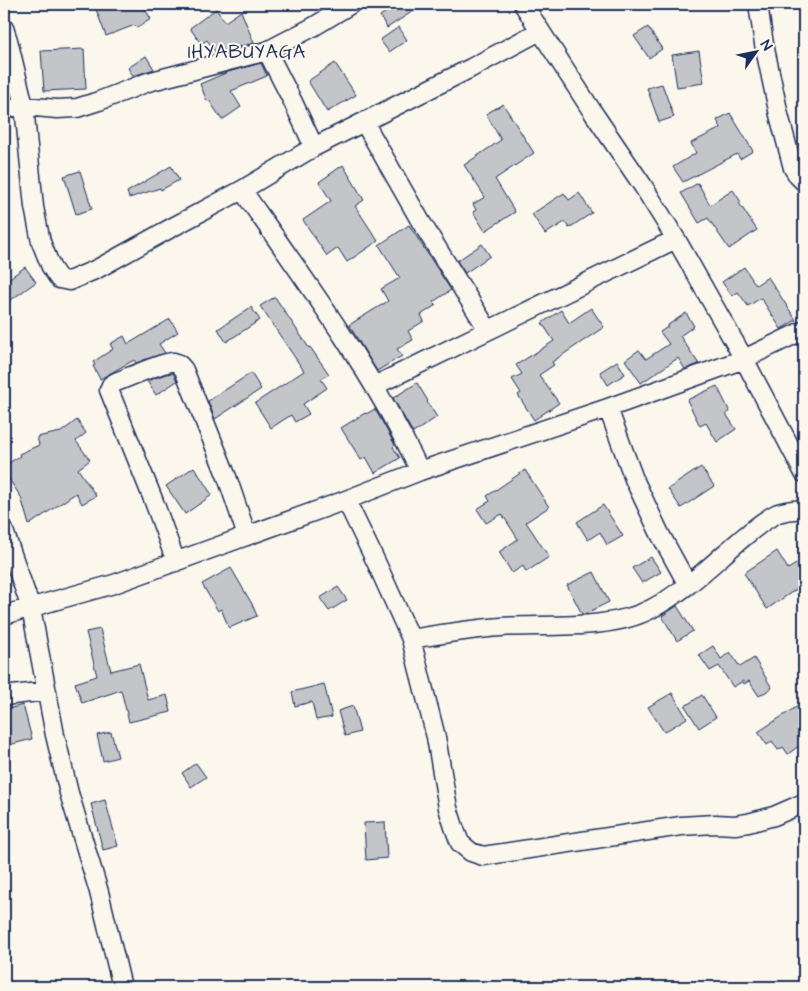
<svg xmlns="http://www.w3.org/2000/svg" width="808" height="991" font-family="'Architects Daughter',sans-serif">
<rect width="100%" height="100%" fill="#fbf7ec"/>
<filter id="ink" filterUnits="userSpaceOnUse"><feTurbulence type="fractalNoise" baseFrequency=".02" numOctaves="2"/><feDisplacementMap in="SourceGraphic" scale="10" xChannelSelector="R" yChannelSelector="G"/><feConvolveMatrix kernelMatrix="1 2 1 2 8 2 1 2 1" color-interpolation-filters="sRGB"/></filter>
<g filter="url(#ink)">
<path fill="#c3c5c9" stroke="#1b2f5e" d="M94 4H142L151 19 137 28 135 25 106 36Z
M398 4H424L387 28 380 16Z
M216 9 225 22 241 11 254 43 216 53 207 40 201 44 190 28Z
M399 27 407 40 389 52 380 40Z
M648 27 662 49 649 58 634 36Z
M84 49 86 89 44 91 41 51Z
M699 51 704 83 677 87 672 55Z
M146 56 154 69 133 76 128 68Z
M261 63 267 76 231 91 241 107 222 120 209 100 207 101 200 84 228 72Z
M335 63 356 95 327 112 308 81Z
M662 84 674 117 659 122 647 88Z
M503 104 534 153 495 179 515 212 485 231 473 212 476 210 473 204 485 197 464 165 501 140 486 114Z
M730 113 753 151 740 159 737 154 683 182 673 167 696 153 691 143 721 128 717 120Z
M343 165 364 200 355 206 378 241 347 262 338 248 327 256 303 220 331 201 319 182Z
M171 166 179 180 161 190 160 188 129 198 127 192Z
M80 171 92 209 76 214 64 176Z
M698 183 710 205 733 190 741 202 739 203 757 230 729 249 708 218 699 223 681 193Z
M564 193 569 200 579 193 592 213 569 228 565 222 545 234 532 214Z
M409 225 451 290 433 302 436 305 421 315 424 321 408 331 413 340 397 349 402 356 377 371 349 325 388 301 381 289 400 278 379 245Z
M482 244 490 256 465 273 457 261Z
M25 267 36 282 4 305V282Z
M744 267 756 285 768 277 796 320 781 329 761 298 748 306 738 292 732 296 722 282Z
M275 297 309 348 310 347 329 374 321 379 327 388 303 404 309 414 295 422 291 415 271 428 255 403 304 371 260 306Z
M251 307 260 320 226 342 218 329Z
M591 308 604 327 552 362 554 365 539 375 559 403 534 420 518 395 521 393 512 379 522 374 516 365 554 341 542 323 561 310 569 323Z
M686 313 694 326 680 336 699 364 685 369 678 358 641 383 625 360 639 350 646 359 669 344 660 332 669 326 668 325Z
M170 319 178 332 159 344 165 353 136 363 134 360 100 379 93 366 95 365 93 362 113 349 110 344 124 336 128 344Z
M617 361 625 374 608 385 600 372Z
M173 373 177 381 156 395 147 381 166 374Z
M251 373 261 389 215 419 208 401Z
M417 383 428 401 427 402 437 417 413 433 393 398Z
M717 386 730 412 726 414 736 429 717 442 706 423 700 426 687 400Z
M375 409 395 445 393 447 400 458 375 473 366 457 361 460 341 428 365 413 366 414Z
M77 420 86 433 76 441 90 460 78 469 96 496 82 504 76 493 29 525 21 497 4 472V466L20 456 19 454 39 445 37 437 61 432Z
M194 467 212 495 185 514 166 486Z
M701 467 714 486 681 508 668 489Z
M525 470 549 507 526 522 549 557 526 572 523 566 512 573 499 552 518 539 502 514 486 523 477 509 490 501 487 496Z
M603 505 623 536 607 545 600 532 588 540 577 522Z
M777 551 788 569 804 559V584L767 609 744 573Z
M651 557 661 572 642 583 632 568Z
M231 568 252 604 257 616 229 628 221 609 218 611 202 584Z
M594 572 609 602 585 614H582L567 585Z
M338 587 347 600 329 611 320 598Z
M677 606 693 631 677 641 662 616Z
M100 629 111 671 139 664 148 700 167 695 171 712 129 722 121 690 82 703 75 683 97 676 86 632Z
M713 646 721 659 730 652 740 667 754 658 772 688 759 696 749 681 744 684 743 681 733 687 719 666 710 671 699 655Z
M324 684 332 717 316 720 312 702 295 706 292 692Z
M672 693 687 718 664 732 648 707Z
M702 695 716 717 699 728 685 706Z
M804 702V742L788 754 783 747 778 750 772 741 767 745 758 732Z
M23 705 32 739 9 745 4 726V710Z
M353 706 360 732 345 736 338 711Z
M111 732 118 757 103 761 97 735Z
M196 763 206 777 191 787 182 773Z
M105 800 118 846 103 850 91 804Z
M385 822 387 858 366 860 364 823Z"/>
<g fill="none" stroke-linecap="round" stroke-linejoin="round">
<defs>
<path id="street" d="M523 4 592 111 643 186 676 239 744 359 804 473
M758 4 764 44 779 115 793 168 798 176 804 182
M4 28 8 40 24 106 34 207 41 242 51 267 59 279 69 281 97 269 171 228 242 190 314 147 471 68 540 31
M267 51 293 102 314 147
M4 108 24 106 57 109 77 108 99 101 148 82 267 51 313 27 351 4
M364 122 421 222 488 330
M242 190C306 281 372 371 420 471
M374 386 676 239
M608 408 634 479 660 534 688 585
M346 500 377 564 411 639 436 737 448 808 454 827 460 843 471 852 483 856 681 826 715 824 735 825 748 823 774 816 804 803
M4 531 31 608 55 735 69 793 99 892 122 987
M176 562 153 499 109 390 111 385 116 382C127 378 165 361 174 362 179 363 181 366 184 370L227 477 247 536
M4 615 114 584 346 500 420 471 608 408 744 359 804 330
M411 639C441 634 471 629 501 627 546 624 610 631 651 609 684 592 710 566 738 542 750 532 763 520 778 513 787 510 795 509 804 510
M4 696 47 691"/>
</defs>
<use href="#street" stroke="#1b2f5e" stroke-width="21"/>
<use href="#street" stroke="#fbf7ec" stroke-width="18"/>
</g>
</g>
<g text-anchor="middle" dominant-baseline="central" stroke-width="4" stroke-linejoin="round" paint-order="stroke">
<g font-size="19" letter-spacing="1" fill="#1b2f5e" stroke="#fbf7ec">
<text x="247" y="52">IHYABUYAGA</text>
</g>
</g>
<rect width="808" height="991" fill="none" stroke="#fbf7ec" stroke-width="20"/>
<rect x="10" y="10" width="788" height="971" fill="none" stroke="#1b2f5e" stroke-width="2" filter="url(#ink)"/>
<g transform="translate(756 52) rotate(57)" stroke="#fbf7ec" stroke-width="4" paint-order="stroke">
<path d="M0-4L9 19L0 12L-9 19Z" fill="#1b2f5e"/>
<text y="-8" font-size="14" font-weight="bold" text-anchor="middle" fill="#1b2f5e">N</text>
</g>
</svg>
